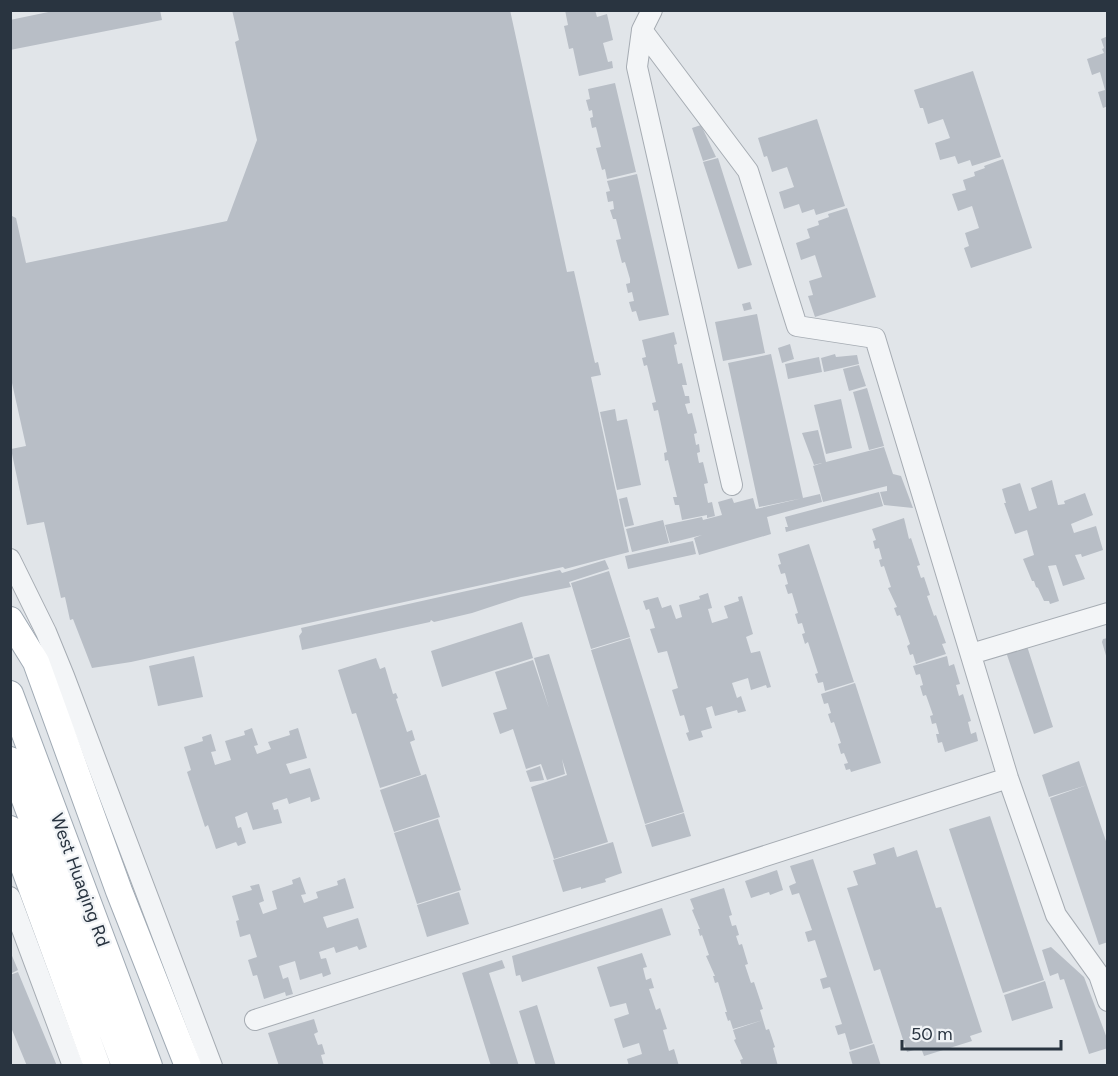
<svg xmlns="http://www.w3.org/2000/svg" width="1118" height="1076" font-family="Figtree,sans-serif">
<rect width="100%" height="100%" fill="#e1e5e9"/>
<path fill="#b8bec6" d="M58 10H160L162 20 10 50V20Z
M232 10H510L567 272 574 271 595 363 598 362 601 375 591 377 629 552 565 569 563 567 131 662 92 668 73 619 70 620 65 597 61 598 44 522 27 525 11 449 26 446 10 374V215L16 218 26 263 227 221 257 140 235 42 239 40Z
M565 10H595L597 17 607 14 613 40 603 43 608 62 612 61 613 68 579 76 573 48 569 49 564 26 568 25Z
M1108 36V106L1103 108 1098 92 1105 90 1100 72 1092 75 1087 59 1104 53 1102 49 1104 48 1101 39Z
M973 71 1001 157 972 166 970 160 958 164 955 156 940 160 935 143 950 138 943 119 928 124 923 108H920L914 90Z
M615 83 636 172 607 179 605 169 602 170 596 148 601 147 596 127 592 128 590 118 593 117 592 110 589 111 586 100 590 99 588 89Z
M817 119 845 206 816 215 814 209 802 213 799 204 784 209 779 192 794 187 787 167 772 172 767 156 764 157 758 138Z
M701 125 716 157 703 161 692 128Z
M718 158 752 265 738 269 703 162Z
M1003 159 1032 248 971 268 964 248 969 246 965 233 979 228 972 206 958 211 952 194 966 190 963 180 975 176 974 172 985 168 984 166Z
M637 174 669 315 639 321 636 311 632 312 629 302 634 301 632 292 628 293 626 284 630 283V279L625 262 622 263 616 240 621 239 616 219H613L610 210 614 209 613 201 608 202 606 192 610 191 607 181Z
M847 208 876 297 815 317 808 296 813 295 809 281 822 277 815 255 801 260 796 243 810 238 807 229 819 225 818 221 829 217 828 214Z
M750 302 752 309 744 311 742 304Z
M757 314 765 353 723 361 715 322Z
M674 332 677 344 674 345 678 364 682 363 687 385H682L684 392 685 396H689L690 403 685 404 688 414 692 413 697 433 694 434 696 445 699 444 700 452 697 453 699 463 703 462 708 483 704 484 708 503 712 502 715 516 707 518V515L682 520 679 505H675L673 497H677L668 460 665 461 664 453 667 452 658 410 654 411 652 403 656 402 647 365 644 366 642 358 646 357 642 340Z
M790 344 794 359 782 363 778 348Z
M771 354 803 498 759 507 728 363Z
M835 354 836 357 857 355 859 364 824 372 821 358Z
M819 357 822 372 788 379 785 364Z
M859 365 866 386 849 391 843 369Z
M867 388 884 446 869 450 853 392Z
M841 399 852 448 826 454 814 405Z
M615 409 617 421 627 419 641 485 617 490 600 412Z
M818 430 826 462 884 447 893 474 901 476 913 508 884 505 880 492 887 491V486L823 502 813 466 822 463 814 465 802 433Z
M1052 480 1058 505 1065 504 1064 501 1085 493 1093 515 1071 524 1074 533 1096 526 1103 550 1082 557 1081 554 1075 555 1085 579 1063 586 1056 565 1048 566 1059 601 1050 604 1049 601H1044L1038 588 1036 587 1034 581H1032L1023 559 1034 555 1027 530 1015 534 1004 503H1006L1002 489 1020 483 1029 511 1037 508 1031 488Z
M879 492 883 506 786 532 785 527H788L785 517Z
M820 494 822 502 767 517 771 534 699 555 694 538 702 535 670 543 665 525 702 517 703 520 722 515 718 502 732 498 734 503 753 498 756 509Z
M627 497 634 525 625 527 619 499Z
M904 518 909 539 911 538 920 565 917 566 921 578 924 577 930 595 927 596 934 616 936 615 946 643 942 644 946 654 916 664 913 654 910 655 907 646 910 644 900 615 897 616 894 608 897 607 888 588 891 587 884 566 881 567 879 560 882 559 879 548 875 549 873 541 876 540 872 529Z
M663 520 669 543 632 552 626 529Z
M693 541 696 554 628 569 625 556Z
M809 544 854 682 825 691 823 682 818 683 815 674 818 673 808 642 805 644 802 634 805 633 802 623 798 624 795 614 798 613 792 593 788 594 785 585 788 584 785 573 781 574 778 565 781 564 778 554Z
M605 560 609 569 569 582 571 587 521 597 472 613 434 622 431 620 430 622 302 650 299 636 302 632 301 628 560 570 562 573Z
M609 571 630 637 591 649 571 583Z
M708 593 712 608 708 609 712 623 728 618 724 606 739 601 738 597 742 596 753 634 746 637 751 653 760 651 771 687 767 688 766 685 751 690 748 678 732 683 737 698 741 696 746 711 738 713 737 710 715 716 712 706 706 708 712 728 701 731 703 737 689 741 686 733 689 732 684 715 680 716 672 690 678 688 667 651 658 653 650 629 655 628 649 609 646 610 643 601 658 597 662 608 671 605 676 619 682 617 679 605 700 599 699 596Z
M522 622 533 658 442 687 431 651Z
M630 638 684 812 645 824 591 650Z
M1108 638V659H1107L1102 642 1103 639Z
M1027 646 1053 727 1034 734 1006 652Z
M549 654 608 842 554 859 531 787 567 775 562 759 565 774 547 780 541 764 526 769 513 729 500 734 493 713 507 709 495 672 533 660 549 708 534 658Z
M194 656 203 697 158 706 149 666Z
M947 656 949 666 954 664 960 684 956 685 959 696 963 694 971 721 968 722 971 734 976 732 978 741 945 752 942 742 938 743 936 734H939L936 723 932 724 930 716 933 715 926 695 923 696 920 686 923 685 920 674 916 675 913 666Z
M376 658 380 669 385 667 393 694 396 693 398 698 396 699 407 732 412 730 415 740 410 742 421 775 380 788 356 713 352 714 338 670Z
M855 683 881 763 851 772 850 769 846 770 844 764 848 763 844 753 841 754 838 744 841 743 834 722 831 723 828 714 831 713 828 703 824 704 821 694Z
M252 728 258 745 254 746 257 754 271 749 268 742 290 735 289 731 298 728 307 758 286 764 290 774 310 768 320 799 311 802 310 797 289 804 287 798 272 803 274 810 278 809 282 823 253 830 247 812 235 817 238 828 241 827 246 843 238 846 236 842 216 849 208 825 205 827 187 772 191 770 184 747 203 741 202 737 211 734 216 751 211 752 215 765 231 760 225 741 245 735 244 731Z
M1079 761 1087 785 1049 797 1042 775Z
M540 766 544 780 530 782 526 771Z
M426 774 440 817 394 832 380 790Z
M1087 785 1108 847V942L1099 945 1050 798Z
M684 813 691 836 652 847 645 825Z
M990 816 1044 980 1003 993 949 829Z
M438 819 461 890 417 904 394 833Z
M613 842 622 873 605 879 606 882 581 889V887L563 892 553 860Z
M894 847 897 857 917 850 936 908 941 907 982 1032 970 1036 972 1041 924 1056 921 1048 907 1052 880 969 874 971 847 888 858 885 853 871 876 864 873 854Z
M813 859 873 1043 850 1050 845 1033 838 1035 835 1026 842 1024 830 987 823 989 820 979 827 977 815 940 808 942 805 932 812 930 799 893 792 895 789 886 796 883 790 866Z
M777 870 783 890 770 895 769 892 751 898 745 881Z
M300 877 306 894 301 895 304 903 318 898 316 892 338 885 337 881 345 878 354 908 323 917 327 928 358 918 367 947 359 950 357 946 336 953 334 947 319 952 321 959 326 958 331 974 323 977 322 973 300 980 295 961 279 966 283 979 288 977 293 994 286 996 285 992 264 999 257 975 253 976 248 960 257 957 250 934 240 937 236 921 239 920 232 896 252 890 250 886 259 884 264 901 259 903 263 914 277 909 272 891 293 884 292 880Z
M724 888 732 915 729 916 732 926 736 925 739 935 736 936 739 945 742 944 748 964 745 965 751 983 754 982 763 1009 760 1010 763 1020 733 1029 730 1020 728 1021 725 1012H727L718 982 715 983 713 976H715L706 956 709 955 702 935 700 936 698 929H700L692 910 694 909 690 899Z
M459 892 469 924 427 937 417 905Z
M662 908 671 935 522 982 520 975 516 976 512 956Z
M1051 947 1084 977 1108 1041V1048L1089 1054 1064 979 1060 980 1058 973 1050 976 1042 950Z
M10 951 18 970 10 974Z
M642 953 647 967 643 968 646 980 651 978 654 988 649 989 656 1010 660 1008 667 1029 663 1030 669 1051 674 1049 679 1066H629L627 1059 642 1054 639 1043 623 1048 614 1019 629 1014 626 1003 610 1007 597 967Z
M502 960 505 968 489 973 519 1066H491L462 973Z
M18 972 57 1066H27L10 1025V975Z
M1045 981 1053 1008 1012 1021 1004 995Z
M537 1005 556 1066H536L519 1011Z
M314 1019 318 1032 314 1034 318 1045 322 1044 325 1054 321 1055 324 1066H279L268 1033Z
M763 1020 766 1030 769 1029 775 1047 773 1048 778 1066H742L740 1060 743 1059 734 1040 736 1039 733 1030Z
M874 1044 881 1066H853L849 1052Z"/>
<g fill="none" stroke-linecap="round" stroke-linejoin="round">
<defs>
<path id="minor" d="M652 10 642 30 748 171 797 326 875 338 1008 778 1056 915 1099 975 1108 1001
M642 30 637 67 732 485
M10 559 46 632 64 676 212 1066
M971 654 1108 613
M10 897 73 1066
M255 1020 1008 778"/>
<path id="major" d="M10 620 36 662 119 891 188 1066
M10 694 149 1066
M10 760 125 1066
M10 829 97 1066"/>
</defs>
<use href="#minor" stroke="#a6acb3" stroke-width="22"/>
<use href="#major" stroke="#a0aab4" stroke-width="28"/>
<use href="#minor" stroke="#f3f5f7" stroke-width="20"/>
<use href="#major" stroke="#fff" stroke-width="26"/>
</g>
<g text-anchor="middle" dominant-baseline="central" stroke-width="4.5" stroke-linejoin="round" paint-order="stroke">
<g font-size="18" fill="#293440" stroke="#f0f3f6">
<text transform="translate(80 880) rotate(70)">West Huaqing Rd</text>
</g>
</g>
<rect width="1118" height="1076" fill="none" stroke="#293440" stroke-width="24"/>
<path d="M902 1040v9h159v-9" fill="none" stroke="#293440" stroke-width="3"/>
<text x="911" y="1040" font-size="18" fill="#293440" stroke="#f0f3f6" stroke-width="4.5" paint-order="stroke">50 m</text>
</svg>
